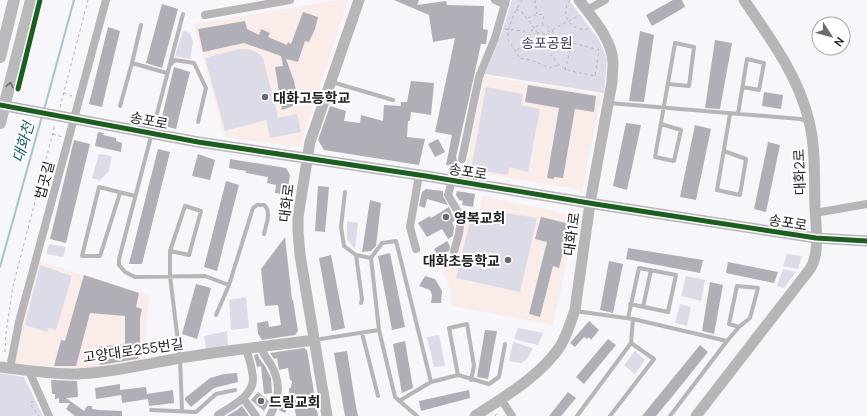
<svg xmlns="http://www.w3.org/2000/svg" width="867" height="416" font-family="Manrope,'Noto Sans KR',sans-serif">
<rect width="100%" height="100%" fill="#f6f6fb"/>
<path fill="#faece9" d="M339 0H348L300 147 224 137 194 24Z
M484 76 602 95 582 190 466 170Z
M482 196 577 216 553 325 452 306 451 288 440 268 457 253 470 209 480 211Z
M37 261 149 295 145 346 147 362 70 370 13 364Z"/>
<path fill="#dcdce9" d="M512 0H569L599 40 607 59 604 93 485 74 503 29Z
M183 31 190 33 193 42 190 59 175 56Z
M239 49C250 49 256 50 263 58L278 117 277 118 297 114 301 132 270 138 266 120 225 131 205 58Z
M486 87 523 94 521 105 540 109 528 172 509 167 508 175 471 169Z
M99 154 112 156 109 171 100 180 92 178Z
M485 210 537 218 520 292 456 278 471 217 481 220Z
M347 221 358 223 355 249 347 239Z
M49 244 66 247 63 257 46 254Z
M787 254 802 256 798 269 783 266Z
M40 265 72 276 56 330 49 328 47 332 25 325Z
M783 269 796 272 784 288 777 286Z
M686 276 705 280 701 301 681 296Z
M246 297 249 328 231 330 229 300Z
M680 304 691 307 687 326 675 323Z
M518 328 543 333 538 345 514 339Z
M227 331 228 345 206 349 204 336Z
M439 335 445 366 434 367 427 337Z
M513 342 533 348 527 359 521 363 509 361Z
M635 351 645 360 635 374 624 365Z
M0 373 24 377 43 416H0Z"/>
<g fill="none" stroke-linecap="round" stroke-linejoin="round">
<path stroke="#a9c3ce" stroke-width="2" d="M44 110 74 0
M0 267 42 116"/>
</g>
<path fill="#b0aeb6" d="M394 0H419L417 5 446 1 447 5 484 6 483 29 488 30 486 44H481L474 76 456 157 457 161 459 164V167L446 165 452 135 435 132 455 38 433 42 429 15Z
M673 0H682L685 7 652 26 646 15Z
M162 4 178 9 162 68 146 63Z
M303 12 318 17 315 29 309 42 305 41 298 62 286 59 294 81 296 91V98L293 100V106L282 110 275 67 283 66 281 56 244 43 203 52 198 29 245 21 247 29 259 35 261 29 270 33 268 37 287 45 288 42 291 44Z
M108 27 120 31 102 107 89 104Z
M640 31 654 35 644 102 629 101Z
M715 40 732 43 720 109 705 108Z
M174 67 190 72 176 129 160 125Z
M411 81 434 83 431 115 411 112 410 121H408L407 137 425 139 419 165 324 150 318 140 330 106 346 111 344 121 360 123 361 115 383 121 384 105 401 106V102H407Z
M528 85 596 96 594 112 575 109 563 178 554 177V179L547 178 559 108 525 102Z
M764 92 783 95 781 109 762 106Z
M626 123 641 125 627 190 613 186Z
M695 125 711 129 696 200 680 197Z
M98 132 104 133 103 135 116 138V141L122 143 121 152 95 146Z
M438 139 445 152 435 157 428 144Z
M74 140 90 144 66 243 50 239Z
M768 142 780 145 766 212 754 209Z
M158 149 170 152 142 264H129Z
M198 154 215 160 210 180 192 176Z
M230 159 286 168 290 175 287 195 275 193 276 185 267 183 268 177 246 173V171L229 168Z
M226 181 239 185 217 271 204 267Z
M318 186 329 187 325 232 315 231Z
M426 189 443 191V196L448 205 427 199 425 208 419 206 422 192Z
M457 191 475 194 473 207 462 205 463 201 459 200 456 195Z
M370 200 381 203 376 246 371 251 362 252Z
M449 207 455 221 452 222 454 227 453 236 448 239 442 229 427 237 418 223 430 216 431 218Z
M541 217 570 224 559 268 553 266 540 317 529 314 547 242 535 239Z
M285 237 292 300H293L298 331 295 335 262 340 258 334 257 323 268 321 269 327 281 325 278 305 265 306 261 269Z
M447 241 450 246 449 251 439 257 434 249Z
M628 248 703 260 700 273 626 259Z
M390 253 405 327 392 330 378 256Z
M331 255 345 328 332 331 319 258Z
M609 261 623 264 613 313 600 310Z
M728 262 778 272 774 283 726 273Z
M84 275 139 293 136 307 142 309 140 318V355L137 359 100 365 98 347 125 344V316L90 313 76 366H54L61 340 65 341Z
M425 276 435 279 442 291 441 303H431L432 295 430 290 419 286Z
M710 282 723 285 714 334 702 331Z
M196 284 211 288 197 339 182 334Z
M589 321 599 330 591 340 589 337 587 339 584 337 575 347 570 343Z
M485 330 497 331 488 379 477 377Z
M608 339 616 345 584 384 576 377Z
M405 341 413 388 402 393 393 344Z
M700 345 708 352 671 398 656 416H642Z
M304 348 307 350 318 416H296L293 397 285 413 279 410 283 398 290 402 289 388H291L292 381 290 380 288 368 279 370 277 358 274 359 270 353Z
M347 351 355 401 358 416H345L334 353Z
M258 354 259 358 265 366 271 378 272 393 264 394 261 366 257 367 254 355Z
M237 373 238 382 214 388 191 407 185 400V398L210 378 224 374Z
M51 380 77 381 78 397 66 398 84 411 87 406H92V409L99 410 122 411V416H75L66 409 70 403H59V398L55 399V394H52Z
M120 384V390L146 387 147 394 173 390 174 403 149 406 148 399 122 403 121 393V395L96 399 95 388Z
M469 390 470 398 421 411 419 401Z
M258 392 270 402 264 411 251 400Z
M568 392 576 398 561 416H549Z
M242 406 249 416H227L237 410Z"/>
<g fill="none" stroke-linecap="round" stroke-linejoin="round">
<path stroke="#b4b3b5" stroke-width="1" stroke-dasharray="3 3" stroke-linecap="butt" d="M522 0C517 8 506 29 508 39 510 46 517 50 519 58L531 60 550 68 558 65
M535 0 537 14
M570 0C559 16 571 32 589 29
M516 9 522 12 538 33
M528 18 537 14 544 15 542 24
M530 37a12 12 0 1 1 24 0a12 12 0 1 1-24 0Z
M505 29 523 31 529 34
M544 34 545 38 540 41 537 39 538 33 541 32 544 34 580 15
M543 41 546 48
M548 48C557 72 572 71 595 76L599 50 554 38
M517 50 537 39
M565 70 572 44
M64 93 72 96
M60 107 88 0
M53 134 62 137
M5 352 6 333 13 286 55 125
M33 401 30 404 39 416
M495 416 497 413"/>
<path stroke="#b7b5b7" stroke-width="4" d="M183 14 119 259V265L125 272 135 277 205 276 229 285
M132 63 141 25
M170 65 175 60 194 63 206 88 198 122
M332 82 393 100
M609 103 800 119 807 121
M120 106 132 63 167 73
M738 114 747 59 764 63 759 90 743 87
M661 124 681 130 674 161 655 157 675 43 694 47 689 86 668 84
M724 151 746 159 740 195 717 190 730 114
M345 192 341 227 344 246 356 255 371 258 382 243 396 241 431 382
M120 193 100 256H82L99 187 135 196
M170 251 189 255 201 211 185 206 170 251V276L180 358 182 410
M356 255 362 299 361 303
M371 258 379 330 395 397 417 416
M643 307 651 270
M575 311 633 319 727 341
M216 315 229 285 253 208 257 205H264C272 212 266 224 264 234
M628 318 639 268 676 275 668 312 630 304
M362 333 378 396
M314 340 379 330
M458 375 449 328 467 324 474 366 471 380
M399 401 431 382 458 375 489 384 499 377 505 344
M151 410 196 412 216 394 235 390
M577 416 631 343 633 319
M610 416 654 359 631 343
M670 416 727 341 739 327 750 318 758 288 737 286 729 324 739 327"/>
<path stroke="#b7b5b7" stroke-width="8" d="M495 0 505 5
M587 10 605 0
M205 15 290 0
M462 159 479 77 495 38 506 0
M452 181 448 195 461 217 459 234 454 251
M815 213 867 204
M416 249 410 227 419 175
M261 346C262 353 266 357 270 363 281 382 280 396 270 416
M10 368 19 322 106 0
M29 371 49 416
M243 398 256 416
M501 399 512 416
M218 415C230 407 252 397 253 380 253 370 249 358 246 349"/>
<path stroke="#b6b5b8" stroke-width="11" d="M0 105 198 142 426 176 595 204 816 238 867 241
M0 367C25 370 50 374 76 374 109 373 142 365 175 359 221 351 268 346 314 340
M327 416 300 255 298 231V217L310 142 359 0
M475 416C504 397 542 375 561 345 567 334 571 322 575 310L590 203 612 82C612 76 613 69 613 63 613 41 592 17 579 0
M696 416 810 269C820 254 816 227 815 209 814 180 816 149 809 121 798 75 770 38 744 0"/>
<path stroke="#bababb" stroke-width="12" d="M0 57 14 0
M0 123 31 0"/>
<defs>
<path id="cycleway" d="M18 89 40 0
M0 105 198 142 426 176 595 204 816 238 867 241"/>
</defs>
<use href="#cycleway" stroke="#fff" stroke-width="8"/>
<use href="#cycleway" stroke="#1b5e20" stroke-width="5"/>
</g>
<defs><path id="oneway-chevron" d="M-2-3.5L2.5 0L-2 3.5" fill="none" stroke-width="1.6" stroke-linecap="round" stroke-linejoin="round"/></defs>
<use stroke="#6d6d6f" href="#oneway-chevron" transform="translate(10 85) rotate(-76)"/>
<g fill="#6b6b6f" stroke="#fff" stroke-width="1.5">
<circle cx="265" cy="97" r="4"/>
<circle cx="446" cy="217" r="4"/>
<circle cx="508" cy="260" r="4"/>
<circle cx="261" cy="401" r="4"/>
</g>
<g text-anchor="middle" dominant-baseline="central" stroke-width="4" stroke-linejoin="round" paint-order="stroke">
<g font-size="14" fill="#3c3965" stroke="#fff">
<text x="547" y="42">송포공원</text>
</g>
<g font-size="14" font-weight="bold" fill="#202023" stroke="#fff" text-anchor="start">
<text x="273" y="97">대화고등학교</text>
<text x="454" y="217">영복교회</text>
<text x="500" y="260" text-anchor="end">대화초등학교</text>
<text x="269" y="401">드림교회</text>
</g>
<g font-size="14" fill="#202023" stroke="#fff">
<text transform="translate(149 120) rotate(11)">송포로</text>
<text transform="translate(468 171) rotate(9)">송포로</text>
<text transform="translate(799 172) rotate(-92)">대화2로</text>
<text transform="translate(44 180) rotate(-75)">법곳길</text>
<text transform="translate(286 203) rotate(-83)">대화로</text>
<text transform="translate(788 222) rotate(9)">송포로</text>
<text transform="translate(571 234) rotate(-82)">대화1로</text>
<text transform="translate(133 350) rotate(-8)">고양대로255번길</text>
</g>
<g font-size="15" font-style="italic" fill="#175e73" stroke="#fff">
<text transform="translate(23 142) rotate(-74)">대화천</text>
</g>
</g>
<g transform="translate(831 36) rotate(126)"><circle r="19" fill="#ffffff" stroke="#a6a6a7"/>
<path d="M0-3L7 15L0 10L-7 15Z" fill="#6b6b6f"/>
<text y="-6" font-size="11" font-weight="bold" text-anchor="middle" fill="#202023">N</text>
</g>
</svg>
